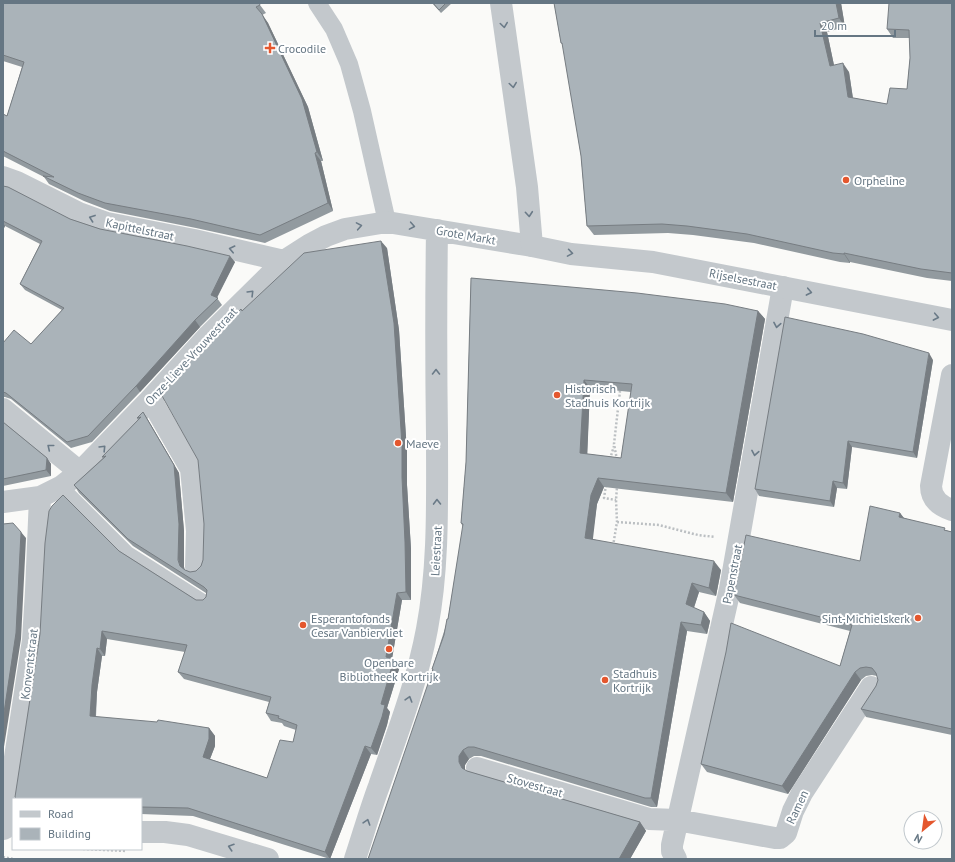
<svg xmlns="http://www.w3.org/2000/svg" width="955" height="862" font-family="'PT Sans',sans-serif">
<rect width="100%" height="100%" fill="#fafaf8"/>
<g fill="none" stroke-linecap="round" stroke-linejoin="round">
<path stroke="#bbbfc2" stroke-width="2.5" stroke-dasharray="2 2" stroke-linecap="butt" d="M610 459 614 446
M617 460 614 444 620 391
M606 485 604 498 616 500
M617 522 659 525 698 535 715 537
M613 546 617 522 616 500 617 487
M83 849 126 851
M3 857 13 859"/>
<path stroke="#c3c8cc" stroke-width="12" d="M62 486 128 552 205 601"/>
<path stroke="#c3c8cc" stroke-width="18" d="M317 3 334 29 349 64 362 111 387 222"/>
<path stroke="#c3c8cc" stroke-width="22" d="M3 177 17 182 79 213 107 223 194 240 284 261
M952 375 931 486C931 499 940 506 952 510
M149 401 155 407 191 469 197 531 196 567
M3 409 80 472
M3 502 40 497 62 486 80 472 149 401 209 335 284 261 309 245 326 236 345 229 387 222 532 246
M477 768 649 819 677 820 775 838H780L786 833 793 811 802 793 871 687
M4 829 33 640 36 591 40 497
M141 832H165L188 835 268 859
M355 859C363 835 370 810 379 786 397 734 417 683 427 629 439 565 437 501 437 436 436 368 436 299 437 230
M676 859 672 851V845L730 589 783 287"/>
<path stroke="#c3c8cc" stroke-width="22" d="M501 3 527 187 532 246 571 254 653 262 952 320"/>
</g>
<path fill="#929a9f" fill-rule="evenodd" d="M3 3 260 5 266 13 262 15 268 23 308 107 323 161H321L333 211 265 243 196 228 110 211 84 201 49 184 44 177 3 156V114L7 116 22 67 3 61Z
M432 3H452L441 13Z
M554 3H841L845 27 827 32 834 65 849 72 853 98 887 104 907 89 910 58V38H893L887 29 952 3V281L927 278 850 262V263L840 262 754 243 693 235 668 233 594 235 587 226 581 156 563 45 561 43Z
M3 186 70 219 100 229 235 262 217 298 222 305 200 327 140 392 92 442 71 448 11 399 5 397H3V343L31 344 62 310 25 290 20 284 40 244 5 226 3 230Z
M387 248 399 330 407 452V485L411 549V600H402L392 658 400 666 387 708 390 712 387 725 377 755 371 754 330 859 193 816 141 814V799H17L119 551 196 600H203L206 597V593L133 546 79 493 74 485 103 458 102 457 138 420 137 418 143 412 148 420 179 473 184 531V567L185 570 190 572 196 571 201 566 203 560 242 311ZM107 639 185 652 178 672 184 679 269 702 266 713 271 721 282 723 284 726 296 730 293 742 267 778 210 759 215 746V736L209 728 96 717 97 692 102 656H105Z
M471 278 758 311 765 319 733 502 604 487 597 504 592 539 721 570 716 596 699 592 694 608 704 612 710 621 707 634 687 631 657 807H651L481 756H474L469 759 465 765V770L467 771 640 822 646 831 630 859H368L433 670 432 669 448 619 463 527 461 523 466 462ZM590 388 631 392 621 458 587 454Z
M933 360 917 458 852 447 847 489 837 488 834 507 759 496 755 489Z
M3 422 47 458 51 464V476L3 486Z
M900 513 904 518 952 532V735L866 717 861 709 876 686 878 680 877 676 872 675 866 676 861 680 788 794 707 772 701 764 840 666 850 631 740 603 734 595 860 561Z"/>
<path fill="#777d82" d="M836 3H841L845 27 839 18Z
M262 14 268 23 308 107 323 161 317 152Z
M820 23 827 32 836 75 830 66Z
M843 63 849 72 854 106 848 97Z
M315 153 321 161 333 211 328 203Z
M3 223 5 226 3 230Z
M381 241 387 248 399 330 407 452V485L411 549V600L406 592Z
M844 253 850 262V263L844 254Z
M230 256 235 262 215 301 211 295Z
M758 311 765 319 733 502 726 493Z
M195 320 200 327 140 392 136 386Z
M929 353 933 360 917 458 913 452Z
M584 380 590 388 587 462 580 453Z
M143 412 148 420 179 473 184 531V567L185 573 180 566Z
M848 441 852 447 847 489 843 483Z
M47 458 51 464V476L46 470Z
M598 478 604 487 597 504 592 547 585 538 591 495Z
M833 481 837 488 834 507 830 501Z
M900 513 906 521 899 517Z
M21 532 26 538 21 639 3 753V719Z
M714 561 721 570 716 596 709 588Z
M692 583 699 592 692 613 686 604Z
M397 593 402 600 391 665 386 657Z
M704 612 710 621 707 634 701 625Z
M681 622 687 631 657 807 651 798Z
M102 631 107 639 105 656 100 649Z
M97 648 102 656 97 692 95 724 90 716 92 685Z
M394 659 400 666 387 708 390 712 387 725 377 755 371 748 381 704Z
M855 672 861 680 788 794 782 786Z
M209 728 215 736V746L208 764 203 757Z
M365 746 371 754 330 859 325 852Z
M463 750 469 759 465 765V771L462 768 459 762V756Z
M640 822 646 831 630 859H619Z"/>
<path fill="#aab3b9" stroke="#777d82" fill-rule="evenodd" d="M3 3H259L260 5 256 7 262 14 302 99 317 152 315 153 328 203 260 235 191 219 105 203 78 193 43 176 54 177 3 151V114L7 116 24 62 3 55Z
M433 3H446L439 10Z
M554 3H836L839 18 820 23 830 66 843 63 848 97 887 104 890 88 907 89 910 58 909 30 887 29 889 3H952V273L921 269 844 253V254L833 253 747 234 687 226 662 224 587 226 581 156 562 43H561Z
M3 186 8 187 70 219 100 229 187 246 230 256 211 295 218 298 195 320 136 386 88 436 67 442 6 393 3 392V343L14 330 31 344 64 308 20 284 42 241 3 221Z
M381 241 394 323 402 445V477L405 542 406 592 397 593 386 657 394 659 381 704 385 705 382 717 371 748 365 746 325 852 188 808 141 807V799H17L15 797 40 634 45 543 49 511 52 506 63 495 119 551 196 600H203L206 597 207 590 204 587 128 539 74 485 106 456 102 457 141 417 137 418 143 412 174 465 179 524 178 560 180 566 185 570 190 572 196 571 201 566 203 560 204 524 198 460 161 394 213 336 241 309 242 311 304 253ZM102 631 187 645 178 672 271 697 266 713 279 716 278 718 297 725 293 742 280 740 267 778 203 757 209 739V728L158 720 157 722 90 716 92 685 97 648 100 649Z
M471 278 637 293 725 304 758 311 726 493 598 478 591 495 585 538 714 561 709 588 692 583 686 604 704 612 701 625 681 622 651 798H645L474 747H468L463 750 459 756V762L462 768 467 771 640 822 619 859H368L433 669H432L444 635 447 619H448L463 524 461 523 466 462ZM584 380 632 384 621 458 580 453Z
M785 317 863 334 929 353 913 452 848 441 843 483 833 481 830 501 755 489Z
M3 422 47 458 46 470 3 479Z
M870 506 900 513 899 517 945 528 944 530 952 532V729L861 709 876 686 878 680 876 673 872 668 866 667 860 668 855 672 782 786 701 764 726 652 731 623 840 666 852 625 734 595 746 535 860 561Z
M13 523 21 532 16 633 3 719V524Z"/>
<defs><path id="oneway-chevron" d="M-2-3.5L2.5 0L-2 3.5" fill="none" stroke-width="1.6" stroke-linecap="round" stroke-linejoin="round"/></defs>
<g stroke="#6a7a87">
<use href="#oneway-chevron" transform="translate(504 25) rotate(82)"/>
<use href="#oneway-chevron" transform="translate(513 85) rotate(82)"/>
<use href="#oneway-chevron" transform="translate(529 214) rotate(85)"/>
<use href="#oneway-chevron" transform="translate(92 218) rotate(-160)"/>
<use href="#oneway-chevron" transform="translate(359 226) rotate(-10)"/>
<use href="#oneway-chevron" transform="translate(412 226) rotate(10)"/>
<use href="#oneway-chevron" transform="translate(232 249) rotate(-167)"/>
<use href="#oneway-chevron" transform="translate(570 253) rotate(9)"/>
<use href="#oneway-chevron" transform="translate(809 292) rotate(11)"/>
<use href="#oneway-chevron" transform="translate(251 293) rotate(-45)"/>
<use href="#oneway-chevron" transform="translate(936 317) rotate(11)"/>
<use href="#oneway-chevron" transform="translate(777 325) rotate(100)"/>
<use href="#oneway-chevron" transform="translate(436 372) rotate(-90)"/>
<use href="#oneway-chevron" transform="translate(50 447) rotate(-141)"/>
<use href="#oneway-chevron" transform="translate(103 448) rotate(-46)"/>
<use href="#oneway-chevron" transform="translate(755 453) rotate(100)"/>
<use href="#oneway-chevron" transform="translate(437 502) rotate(-91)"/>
<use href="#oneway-chevron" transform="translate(409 699) rotate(-73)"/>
<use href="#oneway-chevron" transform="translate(367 822) rotate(-72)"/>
<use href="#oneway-chevron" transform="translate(231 847) rotate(-162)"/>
</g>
<g fill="#e4572e" stroke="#fff" stroke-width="1.5">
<path d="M268 42h4v4h4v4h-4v4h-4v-4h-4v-4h4z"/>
<circle cx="846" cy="180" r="4"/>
<circle cx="557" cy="395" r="4"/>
<circle cx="398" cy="443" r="4"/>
<circle cx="918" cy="618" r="4"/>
<circle cx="303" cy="625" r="4"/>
<circle cx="389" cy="649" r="4"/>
<circle cx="605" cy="680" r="4"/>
</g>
<g text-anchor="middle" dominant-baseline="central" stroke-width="4" stroke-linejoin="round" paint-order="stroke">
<g font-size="12" fill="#657683" stroke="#fff" text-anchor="start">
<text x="278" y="48">Crocodile</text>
<text x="854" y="180">Orpheline</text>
<text x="565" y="388">Historisch<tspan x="565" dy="14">Stadhuis Kortrijk</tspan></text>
<text x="406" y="443">Maeve</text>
<text x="311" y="618">Esperantofonds<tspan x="311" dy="14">Cesar Vanbiervliet</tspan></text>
<text x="910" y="618" text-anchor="end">Sint-Michielskerk</text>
<text x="389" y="662" text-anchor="middle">Openbare<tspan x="389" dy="14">Bibliotheek Kortrijk</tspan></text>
<text x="613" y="673">Stadhuis<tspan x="613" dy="14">Kortrijk</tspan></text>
</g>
<g font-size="12" fill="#657683" stroke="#fff">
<text transform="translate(140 229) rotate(12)">Kapittelstraat</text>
<text transform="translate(466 235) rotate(10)">Grote Markt</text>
<text transform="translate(743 279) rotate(11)">Rijselsestraat</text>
<text transform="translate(191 356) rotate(-47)">Onze-Lieve-Vrouwestraat</text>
<text transform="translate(436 551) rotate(-87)">Leiestraat</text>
<text transform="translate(732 574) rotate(-79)">Papenstraat</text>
<text transform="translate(29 664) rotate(-83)">Konventstraat</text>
<text transform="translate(535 785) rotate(16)">Stovestraat</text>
<text transform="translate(797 807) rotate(-65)">Ramen</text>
</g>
</g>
<rect width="955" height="862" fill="none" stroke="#657683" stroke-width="8"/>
<rect x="12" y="798" width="130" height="52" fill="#ffffff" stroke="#c1c8cd"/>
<rect x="20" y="811" width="20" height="6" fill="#c3c8cc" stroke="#c1c8cd"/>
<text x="48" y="818" font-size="12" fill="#657683">Road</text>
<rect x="20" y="828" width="20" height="12" fill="#aab3b9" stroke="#c1c8cd"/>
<text x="48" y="838" font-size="12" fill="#657683">Building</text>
<g transform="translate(923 830) rotate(209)"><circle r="19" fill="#ffffff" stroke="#c1c8cd"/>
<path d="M0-3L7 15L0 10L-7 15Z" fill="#e4572e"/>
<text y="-6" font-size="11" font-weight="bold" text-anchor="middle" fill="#657683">N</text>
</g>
<path d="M815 30v6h80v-6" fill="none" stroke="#657683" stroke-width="2"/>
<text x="821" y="30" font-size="12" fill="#657683" stroke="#ffffff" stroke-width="3" paint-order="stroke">20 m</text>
</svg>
